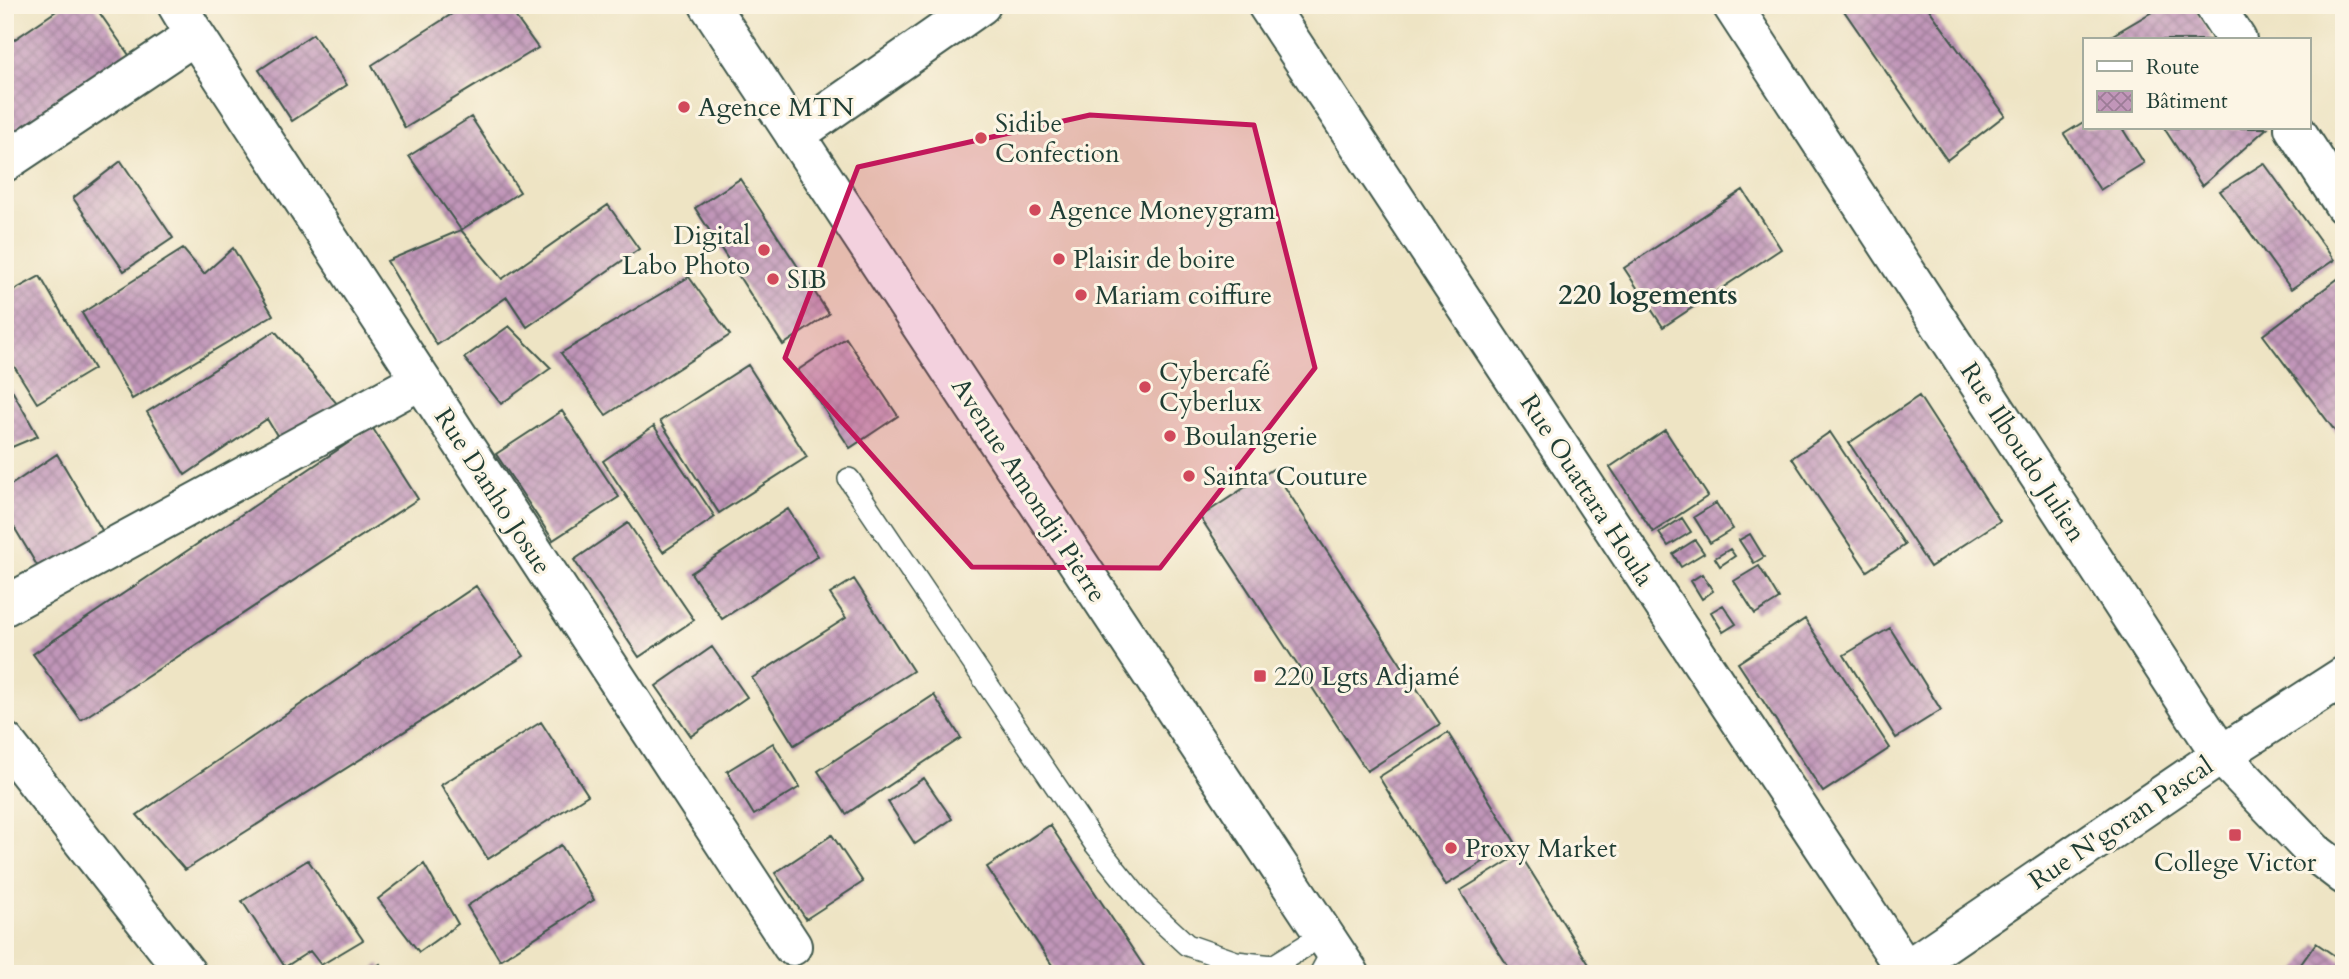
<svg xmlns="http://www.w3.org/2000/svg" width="2349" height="979" font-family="Cardo,serif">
<defs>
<pattern id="building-cross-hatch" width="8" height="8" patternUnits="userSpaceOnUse" patternTransform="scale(1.75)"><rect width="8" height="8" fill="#c196b9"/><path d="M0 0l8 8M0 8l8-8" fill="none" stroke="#9c7c97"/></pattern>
</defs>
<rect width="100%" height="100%" fill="#fcf5e5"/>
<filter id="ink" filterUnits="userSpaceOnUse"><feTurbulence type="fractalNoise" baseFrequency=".0143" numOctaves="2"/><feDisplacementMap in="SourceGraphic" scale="14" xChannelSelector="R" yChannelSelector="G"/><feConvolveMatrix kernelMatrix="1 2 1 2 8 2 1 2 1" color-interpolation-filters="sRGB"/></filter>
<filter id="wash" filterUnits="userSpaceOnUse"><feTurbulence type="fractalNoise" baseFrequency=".00686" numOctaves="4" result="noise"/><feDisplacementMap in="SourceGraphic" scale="28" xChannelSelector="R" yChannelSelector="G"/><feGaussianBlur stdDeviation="1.57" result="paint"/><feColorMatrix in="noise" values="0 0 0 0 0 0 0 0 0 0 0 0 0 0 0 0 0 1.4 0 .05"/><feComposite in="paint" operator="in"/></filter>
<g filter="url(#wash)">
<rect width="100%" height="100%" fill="#eee4c4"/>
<g id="blocks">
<path fill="url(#building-cross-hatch)" d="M65 5H94L131 58 5 143V46Z
M466 5H507L538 48 405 128 372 65Z
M1840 5H1926L2005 115 1947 160Z
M2164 5H2193L2213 40H2107L2106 39Z
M313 34 347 85 292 121 259 70Z
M471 117 520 192 461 230 409 156Z
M2085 121V128H2122L2144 163 2100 190 2064 134Z
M2164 128H2267L2202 186Z
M121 161 173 238 124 271 73 198Z
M2264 163 2334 260 2291 289 2220 191Z
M740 179 829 314 783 345 695 208Z
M1743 190 1781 249 1663 327 1624 268Z
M608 205 639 249 527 327 507 297 437 345 387 261 461 230 502 279Z
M233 248 273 315 132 399 82 313 183 249 204 274Z
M2344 274V443L2263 335Z
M40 276 94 369 37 403 5 352V295Z
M689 277 730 335 606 415 561 353Z
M509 326 551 368 501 404 464 358Z
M275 331 339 406 284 447 267 419 185 475 147 412Z
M846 338 898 416 850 448 798 370Z
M748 365 807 457 719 513 660 421Z
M5 378 38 436 5 450Z
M1919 396 2000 521 1930 567 1849 443Z
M562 411 619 497 553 540 496 454Z
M654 426 715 517 663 552 603 461Z
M372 427 418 499 81 720 33 654Z
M1665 430 1708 496 1653 532 1610 467Z
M1830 432 1905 545 1867 571 1792 458Z
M57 454 106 537 44 577 5 512V489Z
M1273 469 1440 724 1367 771 1200 517Z
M1716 503 1733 529 1710 543 1694 517Z
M788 509 818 556 722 619 691 573Z
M1682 518 1691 532 1668 546 1659 533Z
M628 523 694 620 639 657 574 560Z
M1750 534 1764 557 1754 563 1739 540Z
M1695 540 1704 553 1681 567 1673 554Z
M1730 549 1735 556 1720 566 1715 558Z
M1759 566 1779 599 1755 614 1734 581Z
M1702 574 1713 591 1702 599 1691 581Z
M854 579 913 671 794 745 752 678 846 618 830 594Z
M476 586 524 656 185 870 137 815Z
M1723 605 1736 624 1723 632 1711 612Z
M1805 619 1890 748 1823 792 1738 663Z
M1890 628 1941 710 1896 738 1844 655Z
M712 647 747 697 691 736 656 686Z
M934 695 961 738 846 814 818 771Z
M541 722 588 795 488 859 441 785Z
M1448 733 1515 842 1446 885 1379 777Z
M773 743 800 787 754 815 727 771Z
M924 778 952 819 915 844 888 802Z
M1050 825 1149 974H1058L987 867Z
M832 835 863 882 806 919 775 873Z
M561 845 594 900 500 960 467 906Z
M1520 854 1595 974H1513L1460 891Z
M308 860 363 940 321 965 310 951 285 967 242 901Z
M424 864 458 924 419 952 378 899Z
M2316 943 2344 962V974H2294Z
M380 964 385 974H365Z"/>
</g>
</g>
<g filter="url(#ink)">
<use href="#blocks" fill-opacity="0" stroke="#3e564a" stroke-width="2"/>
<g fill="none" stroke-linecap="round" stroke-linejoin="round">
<defs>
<path id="service" d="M849 479 1095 844 1145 906 1187 945 1236 962 1273 966 1323 935
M1320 974 1333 950"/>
<path id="minor" d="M1267 5 1908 974
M1732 5 2221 755 2314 852 2344 875
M2214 5 2237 40
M195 35 792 946
M2294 128 2344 205
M795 135 981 5
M5 162 195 35 177 5
M5 606 421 380
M5 742 187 974
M1900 974 2221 755 2344 676"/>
<path id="tertiary" d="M709 5 1350 974"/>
</defs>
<use href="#service" stroke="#3e564a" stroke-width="24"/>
<use href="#minor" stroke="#3e564a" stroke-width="42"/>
<use href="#tertiary" stroke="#3e564a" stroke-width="42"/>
<use href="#service" stroke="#fff" stroke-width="21"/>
<use href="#minor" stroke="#fff" stroke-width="38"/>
<use href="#tertiary" stroke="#fff" stroke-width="38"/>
</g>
</g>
<path fill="#c2185b" fill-opacity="0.2" stroke="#c2185b" stroke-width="5" stroke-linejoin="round" d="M1090 115 1254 125 1315 368 1160 568 972 567 785 358 858 167Z"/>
<g fill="#d1495b" stroke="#fcf5e5" stroke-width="2.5">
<circle cx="684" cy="107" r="7"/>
<circle cx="981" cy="138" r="7"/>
<circle cx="1035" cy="210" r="7"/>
<circle cx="764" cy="250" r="7"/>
<circle cx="1059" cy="259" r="7"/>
<circle cx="773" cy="279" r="7"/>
<circle cx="1081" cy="295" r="7"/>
<circle cx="1145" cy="387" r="7"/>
<circle cx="1170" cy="436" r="7"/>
<circle cx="1189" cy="476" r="7"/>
<rect x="1253" y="669" width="14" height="14" rx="3.5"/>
<rect x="2228" y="828" width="14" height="14" rx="3.5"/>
<circle cx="1451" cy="848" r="7"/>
</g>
<g text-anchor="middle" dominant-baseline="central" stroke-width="6" stroke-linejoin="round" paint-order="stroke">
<g font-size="26" fill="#1f3d34" stroke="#fcf5e5" text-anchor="start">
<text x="698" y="107">Agence MTN</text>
<text x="995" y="123">Sidibe<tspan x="995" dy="30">Confection</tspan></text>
<text x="1049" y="210">Agence Moneygram</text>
<text x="750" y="235" text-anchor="end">Digital<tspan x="750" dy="30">Labo Photo</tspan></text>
<text x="1073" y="259">Plaisir de boire</text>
<text x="787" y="279">SIB</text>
<text x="1095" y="295">Mariam coiffure</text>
<text x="1159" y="372">Cybercafé<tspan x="1159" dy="30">Cyberlux</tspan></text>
<text x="1184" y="436">Boulangerie</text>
<text x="1203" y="476">Sainta Couture</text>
<text x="1274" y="676">220 Lgts Adjamé</text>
<text x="1465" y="848">Proxy Market</text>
<text x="2235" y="862" text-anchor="middle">College Victor</text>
</g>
<g font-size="26" fill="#1f3d34" stroke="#fcf5e5">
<text transform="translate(2023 452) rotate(57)">Rue Ilboudo Julien</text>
<text transform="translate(1029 490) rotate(57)">Avenue Amondji Pierre</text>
<text transform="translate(1587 490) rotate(57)">Rue Ouattara Houla</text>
<text transform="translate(493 491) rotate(57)">Rue Danho Josue</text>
<text transform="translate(2121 823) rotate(-34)">Rue N'goran Pascal</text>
</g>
<g font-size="28" font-weight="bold" fill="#1f3d34" stroke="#fcf5e5">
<text x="1648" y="295">220 logements</text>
</g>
</g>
<rect width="2349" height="979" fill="none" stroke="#fcf5e5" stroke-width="28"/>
<rect x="2083" y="38" width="228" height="91" fill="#fcf5e5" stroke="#a4ab9e" stroke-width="2"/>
<rect x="2097" y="61" width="35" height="10" fill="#ffffff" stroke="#a4ab9e" stroke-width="2"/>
<text x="2146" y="74" font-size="21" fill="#1f3d34">Route</text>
<rect x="2097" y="91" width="35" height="21" fill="url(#building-cross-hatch)" stroke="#a4ab9e" stroke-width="2"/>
<text x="2146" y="108" font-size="21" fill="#1f3d34">Bâtiment</text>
</svg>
